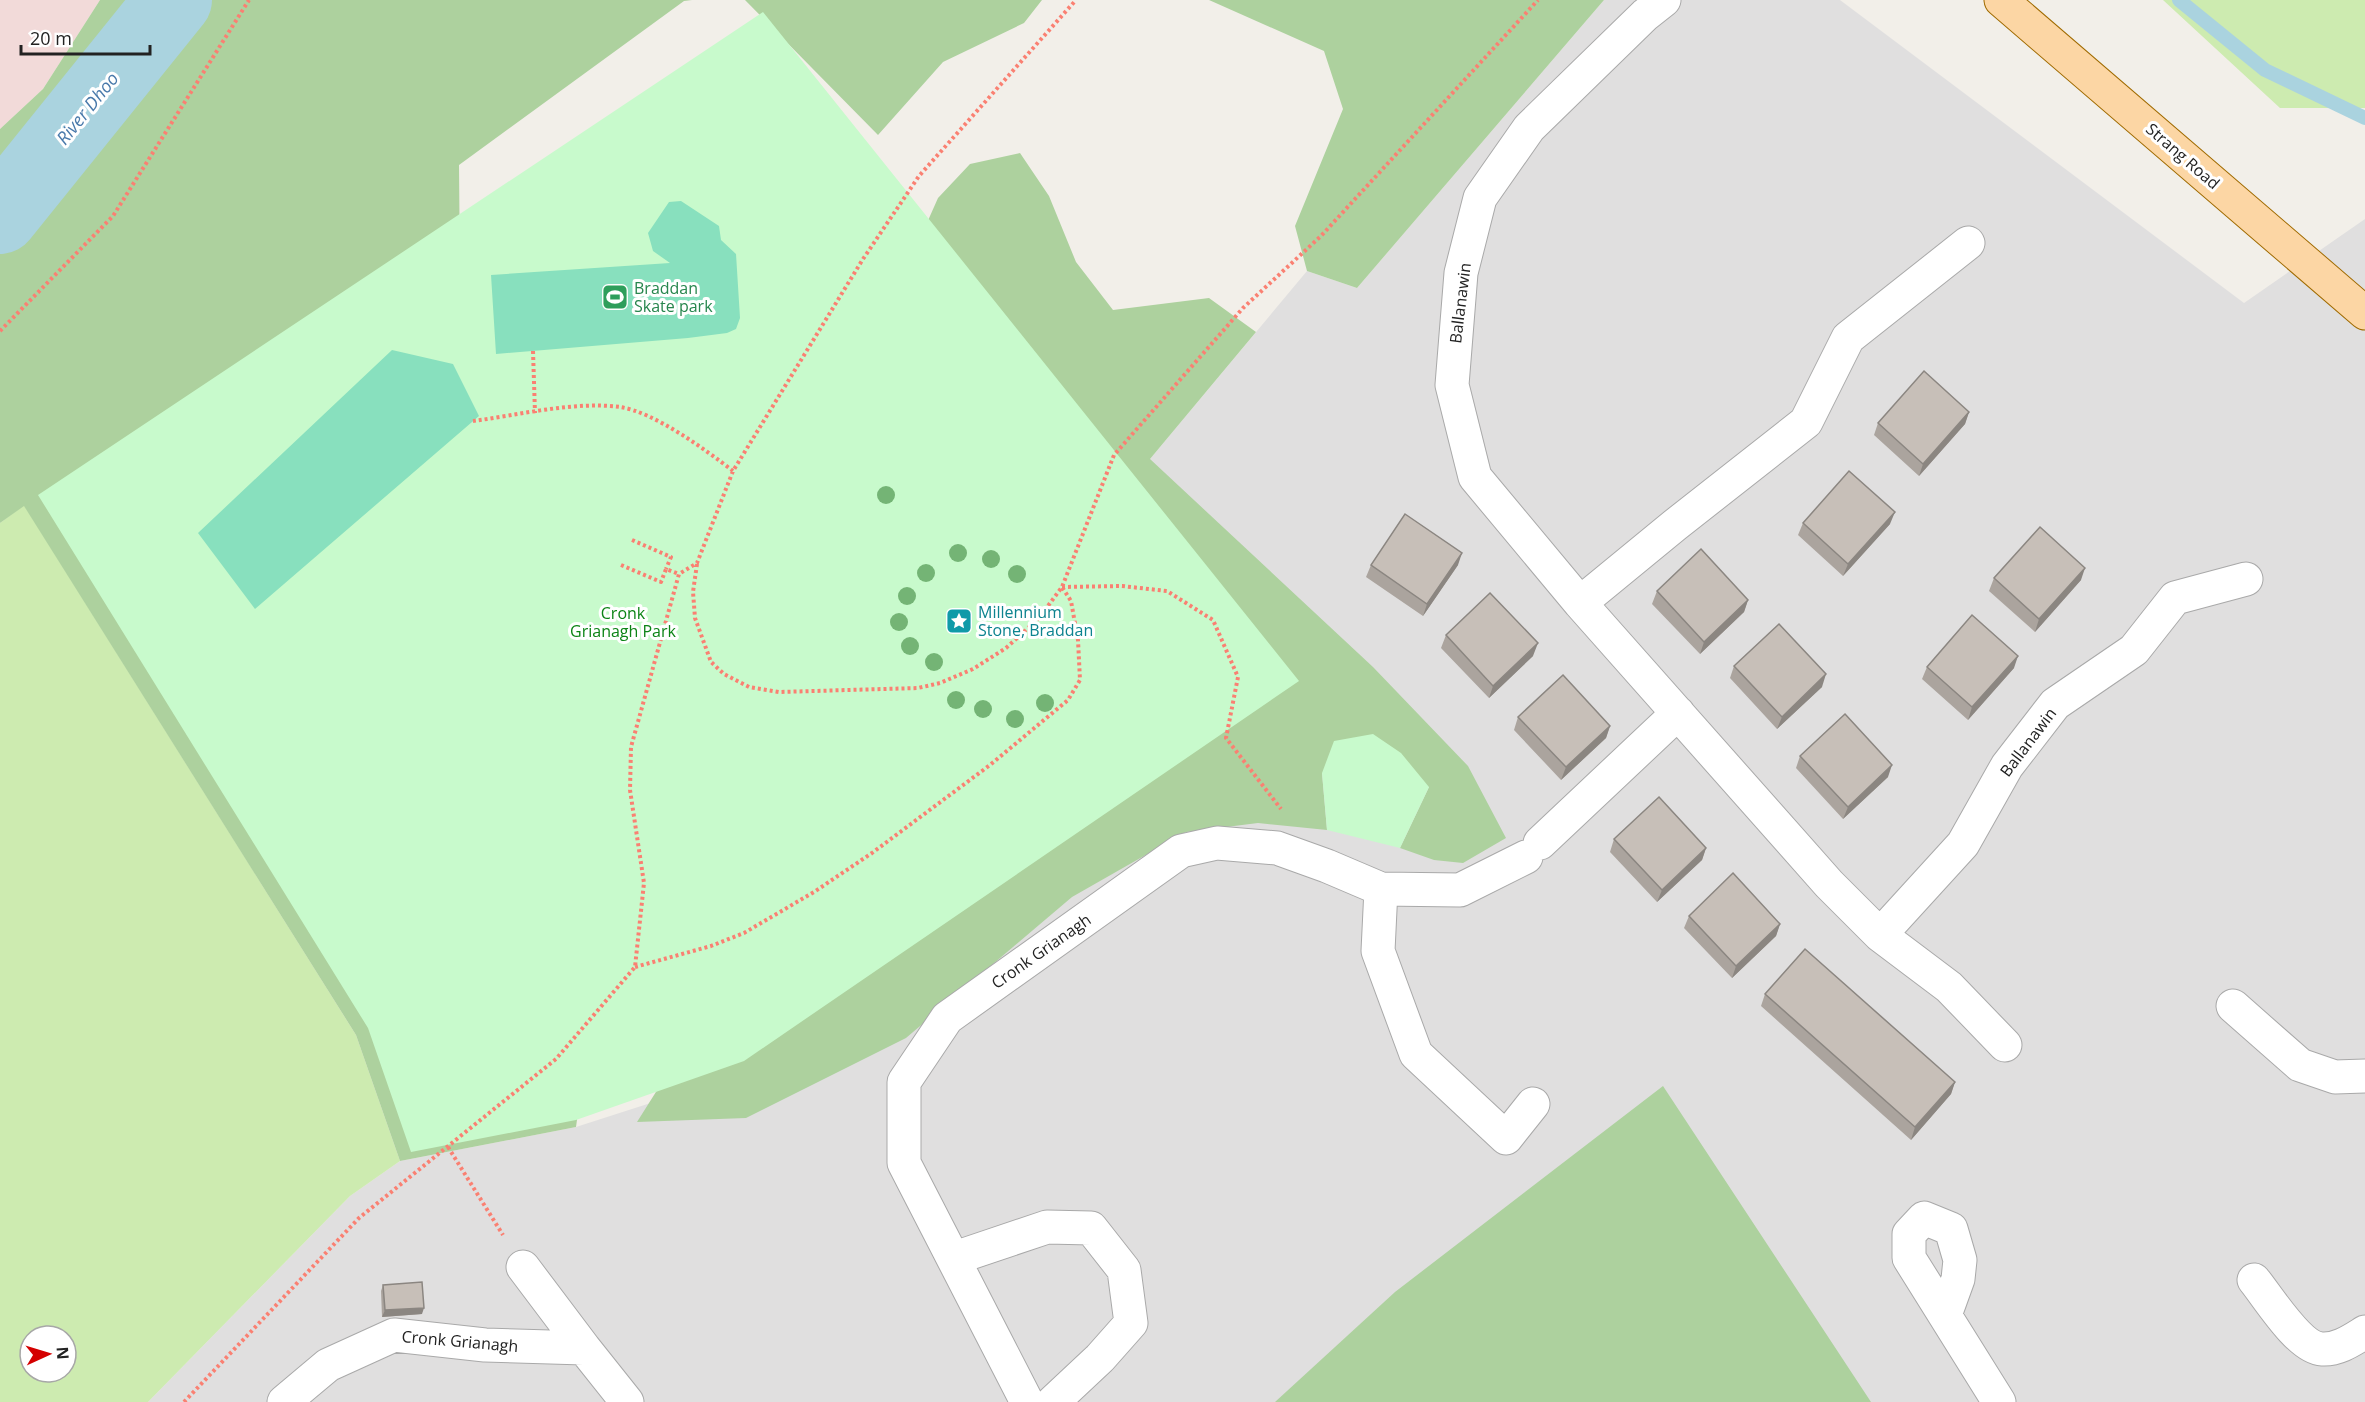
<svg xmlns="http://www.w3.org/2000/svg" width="2365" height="1402" font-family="'Open Sans',sans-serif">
<rect width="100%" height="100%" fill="#f2efe9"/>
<path fill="#e0dfdf" d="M1604 0H1840L2244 303 2365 219V1402H148L350 1196 400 1161 576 1127 747 1072 1150 459 1307 271 1357 288Z"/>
<path fill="#f2dad9" d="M0 0H100L43 89 0 129Z"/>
<path fill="#cdebb0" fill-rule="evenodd" d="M2163 0H2365V108H2280Z
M24 505 356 1035 400 1161 350 1196 148 1402H0V523ZM30 1336H66V1372H30Z"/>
<path fill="#add19e" d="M100 0H692L684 1 459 165 460 276 582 1084 576 1127 400 1161 356 1035 24 506 0 523V129L43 89Z
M745 0H1042L1024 23 943 62 878 135Z
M1209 0H1604L1357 288 1307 271 1295 226 1343 109 1324 51Z
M1020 153 1049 196 1076 262 1113 310 1209 298 1256 332 1150 459 1373 667 1468 766 1506 838 1463 863 1434 860 1400 848 1429 787 1322 773 1327 830 1258 823 1186 832 1072 897 906 1038 746 1118 637 1122 678 1057 918 243 938 198 970 164Z
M1663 1086 1871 1402H1275L1395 1292Z"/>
<path fill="#c8facc" d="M763 12 1299 681 744 1061 576 1120 411 1152 368 1028 38 495Z
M1373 734 1401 753 1429 787 1400 848 1327 830 1322 773 1334 741Z"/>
<path fill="#88e0be" d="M681 201 719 226 721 240 736 254 740 318 736 329 727 333 688 338 496 354 491 275 670 263 653 251 648 233 669 202Z
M392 350 453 364 479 416 255 609 198 533Z"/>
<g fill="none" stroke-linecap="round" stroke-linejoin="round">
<path stroke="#aad3df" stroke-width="14" d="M2179 0 2265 70 2365 118"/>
<path stroke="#aad3df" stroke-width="76" d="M0 216 174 0"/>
<defs>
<path id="minor" d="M1664 0 1645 15 1529 128 1480 198 1461 273 1452 385 1475 477 1580 603 1829 884 1880 935 1949 987 2005 1045
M1580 603 1675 525 1806 422 1848 338 1968 243
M1540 843 1678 713
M1381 889 1378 951 1416 1054 1506 1138 1533 1104
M1880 935 1963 844 2007 766 2055 704 2134 650 2175 598 2246 579
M2233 1006 2300 1065 2335 1077 2365 1076
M955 1258 1047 1227 1091 1228 1124 1270 1131 1323 1100 1358 1053 1402
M523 1267 584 1348
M2254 1280C2268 1297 2299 1348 2322 1349 2338 1350 2352 1340 2365 1332
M1945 1315 1958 1279 1960 1260 1951 1229 1924 1218 1909 1234V1258L1999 1402
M284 1402 328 1365 394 1335 485 1345 584 1348 627 1402
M1027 1402 904 1163V1082L947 1018 1181 851 1217 843 1277 848 1327 866 1381 889 1460 890 1526 857"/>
<path id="major" d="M2001 0 2365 313"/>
</defs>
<use href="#minor" stroke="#a9a9a9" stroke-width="35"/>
<use href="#major" stroke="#a06b00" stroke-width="35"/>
<path stroke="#fa8072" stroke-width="4" stroke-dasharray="3 3" stroke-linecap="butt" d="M0 331 113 216 249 0
M533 351 535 413
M473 421C519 415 574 401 620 407 654 412 706 450 733 471
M632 540 671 557 666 569
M697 564 693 592 695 618 711 662 724 674 749 687 779 692 918 688 940 683 973 669 1006 648 1039 618 1062 587 1114 455 1243 308 1321 236 1538 0
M621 565 661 582 666 569 679 574
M1062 587 1122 586 1167 591 1213 620 1238 677 1226 738 1281 809
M635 967 711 946 744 933 814 892 872 853 990 765 1068 700 1080 680 1078 640 1071 601 1062 587
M448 1147 503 1235
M184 1402 359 1218 556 1059 635 967 644 883 630 790 631 747 679 574 697 563 733 471 863 259 919 176 1076 0"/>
<use href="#minor" stroke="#fff" stroke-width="33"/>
<use href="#major" stroke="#fcd6a4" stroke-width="33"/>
</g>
<g fill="#74b475">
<circle cx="886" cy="495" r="9"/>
<circle cx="958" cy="553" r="9"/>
<circle cx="991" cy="559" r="9"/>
<circle cx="926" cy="573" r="9"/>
<circle cx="1017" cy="574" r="9"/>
<circle cx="907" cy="596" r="9"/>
<circle cx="899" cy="622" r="9"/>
<circle cx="910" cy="646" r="9"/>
<circle cx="934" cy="662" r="9"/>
<circle cx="956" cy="700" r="9"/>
<circle cx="1045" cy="703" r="9"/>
<circle cx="983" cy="709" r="9"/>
<circle cx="1015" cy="719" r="9"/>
</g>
<path fill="#aba49e" d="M1969 412 1965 424 1919 476 1874 435 1878 423Z
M1803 523 1890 524 1843 576 1798 535Z
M1371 565H1458L1423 616 1366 577Z
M1994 578 2081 580 2035 632 1989 591Z
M1657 591 1748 600 1744 612 1700 654 1652 604Z
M1446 635 1533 656 1489 698 1441 648Z
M1734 666 1822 687 1777 729 1730 678Z
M1927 667 2014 668 1968 720 1922 679Z
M1518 717 1610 726 1606 738 1561 780 1514 730Z
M1800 756 1888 777 1843 819 1796 768Z
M1614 839 1706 848 1702 860 1657 902 1610 852Z
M1689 916 1780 924 1776 936 1732 978 1684 928Z
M1765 994 1955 1082 1951 1094 1911 1140 1761 1006Z
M383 1285 422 1314 382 1317 381 1291Z"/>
<path fill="#8b8681" d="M1969 412 1965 424 1919 476 1923 464Z
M1895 512 1890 524 1843 576 1848 564Z
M1462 553 1458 565 1423 616 1427 604Z
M2085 568 2081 580 2035 632 2039 619Z
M1748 600 1744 612 1700 654 1704 642Z
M1538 643 1533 656 1489 698 1493 686Z
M2018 656 2014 668 1968 720 1972 707Z
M1826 674 1822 687 1777 729 1782 717Z
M1610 726 1606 738 1561 780 1566 767Z
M1892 765 1888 777 1843 819 1848 807Z
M1706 848 1702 860 1657 902 1662 890Z
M1780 924 1776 936 1732 978 1736 966Z
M1955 1082 1951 1094 1911 1140 1915 1127Z
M424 1308 422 1314 382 1317 385 1310Z"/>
<path fill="#c7bfb8" stroke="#8b8681" stroke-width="1.5" d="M1924 371 1969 412 1923 464 1878 423Z
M1849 471 1895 512 1848 564 1803 523Z
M1405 514 1462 553 1427 604 1371 565Z
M2040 527 2085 568 2039 619 1994 578Z
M1701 549 1748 600 1704 642 1657 591Z
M1490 593 1538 643 1493 686 1446 635Z
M1972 615 2018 656 1972 707 1927 667Z
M1779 624 1826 674 1782 717 1734 666Z
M1563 675 1610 726 1566 767 1518 717Z
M1845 714 1892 765 1848 807 1800 756Z
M1659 797 1706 848 1662 890 1614 839Z
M1733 873 1780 924 1736 966 1689 916Z
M1805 949 1955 1082 1915 1127 1765 994Z
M422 1282 424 1308 385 1310 383 1285Z"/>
<defs>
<symbol id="stadium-square" viewBox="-11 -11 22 22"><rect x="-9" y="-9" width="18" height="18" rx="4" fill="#2e9e5b" stroke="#fff"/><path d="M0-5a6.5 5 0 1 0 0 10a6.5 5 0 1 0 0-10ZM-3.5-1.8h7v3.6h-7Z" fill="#fff"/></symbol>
<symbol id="sight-square" viewBox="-11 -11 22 22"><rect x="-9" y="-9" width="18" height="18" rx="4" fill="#0f9aa8" stroke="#fff"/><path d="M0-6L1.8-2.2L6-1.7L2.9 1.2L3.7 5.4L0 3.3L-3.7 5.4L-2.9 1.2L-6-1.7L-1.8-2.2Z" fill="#fff"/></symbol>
</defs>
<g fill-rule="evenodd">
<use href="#stadium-square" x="600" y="282" width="30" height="30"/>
<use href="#sight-square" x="944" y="606" width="30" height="30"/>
</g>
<g text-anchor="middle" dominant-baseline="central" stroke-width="6" stroke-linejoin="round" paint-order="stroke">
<g font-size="16" fill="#222" stroke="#fff">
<text transform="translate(2183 156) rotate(41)">Strang Road</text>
<text transform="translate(1460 303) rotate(-83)">Ballanawin</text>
<text transform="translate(2028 742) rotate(-53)">Ballanawin</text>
<text transform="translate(1041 951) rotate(-35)">Cronk Grianagh</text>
<text transform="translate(460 1341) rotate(5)">Cronk Grianagh</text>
</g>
<g font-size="16" fill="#27864d" stroke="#fff" text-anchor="start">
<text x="634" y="288">Braddan<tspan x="634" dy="18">Skate park</tspan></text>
</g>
<g font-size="16" fill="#0d838f" stroke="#fff" text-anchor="start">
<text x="978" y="612">Millennium<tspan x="978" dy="18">Stone, Braddan</tspan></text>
</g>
<g font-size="16" fill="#0c8416" stroke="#fff">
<text x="623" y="613">Cronk<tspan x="623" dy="18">Grianagh Park</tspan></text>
</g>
<g font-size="18" font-style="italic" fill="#4a7aab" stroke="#fff">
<text transform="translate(87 108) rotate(-51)">River Dhoo</text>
</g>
</g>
<g transform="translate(48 1354) rotate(86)"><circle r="28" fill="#ffffff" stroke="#a7a7a7" stroke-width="1.5"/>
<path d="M0-4.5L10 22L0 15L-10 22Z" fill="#d40000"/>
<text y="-9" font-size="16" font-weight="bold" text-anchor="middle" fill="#222222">N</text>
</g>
<path d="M21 45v9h129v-9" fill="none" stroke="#222222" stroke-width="3"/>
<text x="30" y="45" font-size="18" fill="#222222" stroke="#ffffff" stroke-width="4.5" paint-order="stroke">20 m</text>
</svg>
